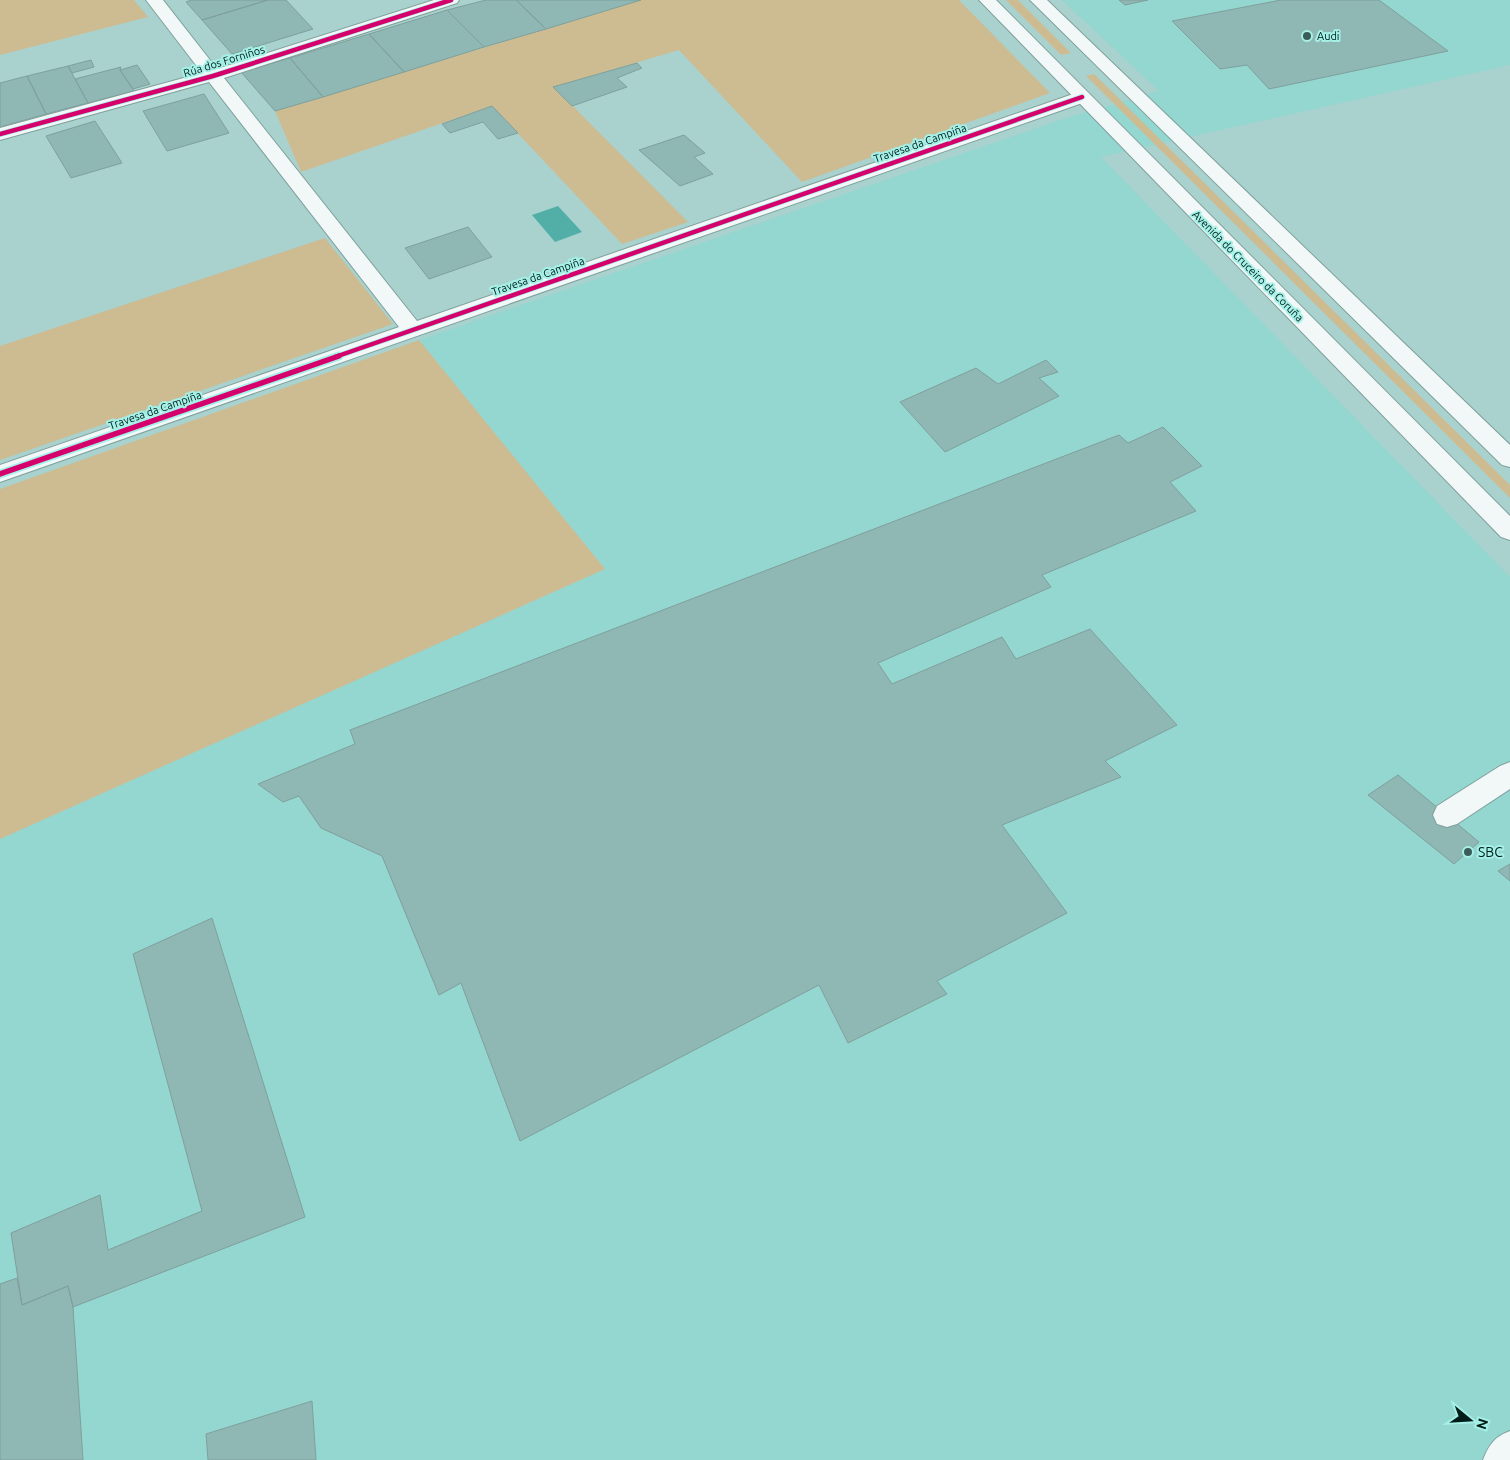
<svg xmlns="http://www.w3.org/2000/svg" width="1510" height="1460" font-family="Ubuntu,sans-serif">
<rect width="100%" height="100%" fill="#a9d2ce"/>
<path fill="#94d6d0" d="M1062 0H1510V65L1101 157 1510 577V1460H0V838L605 569 419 340 1066 118 1159 91Z"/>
<path fill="#cdbb92" d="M0 0H134L148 17 0 55Z
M641 0H959L1050 93 802 182 679 50 554 87 688 222 622 244 492 106 301 172 275 111Z
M1006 0H1018L1071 53 1061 55Z
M1094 74 1510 485V498L1086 76Z
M325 238 393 324 0 460V346Z
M419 340 605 569 0 839V489Z"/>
<path fill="#52afa8" d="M558 206 582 232 555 242 532 215Z"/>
<path fill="#8fb7b3" stroke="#7fa09c" d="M191 0H268L202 20 186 2Z
M268 0H286L313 29 232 54 202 20Z
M486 0H516L546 29 484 47 447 10Z
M516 0H641L546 29Z
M1119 0H1148L1125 5Z
M1281 0H1379L1448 51 1269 89 1247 65 1220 69 1172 21Z
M447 10 484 47 404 72 369 34Z
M369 34 404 72 323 97 290 58Z
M290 58 323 97 275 111 241 72Z
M91 60 94 67 72 73 68 66Z
M637 63 642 68 617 78 627 87 572 106 553 87Z
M137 65 150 84 133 89 120 70Z
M68 66 88 103 46 114 27 76Z
M121 67 120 70 134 91 88 103 75 79Z
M27 76 46 114 0 127V83Z
M204 94 229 133 167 151 143 111Z
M492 106 518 133 498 139 483 122 450 133 442 124Z
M95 121 122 163 71 178 46 136Z
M684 135 705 153 694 157 713 174 680 186 639 150Z
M468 227 492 257 429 279 405 248Z
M1046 360 1058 372 1039 378 1059 396 945 452 900 402 976 368 998 384Z
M1163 427 1202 466 1170 482 1196 511 1042 575 1051 587 878 663 892 684 1002 637 1016 659 1090 629 1177 725 1105 761 1121 777 1002 825 1067 913 937 981 947 994 848 1043 819 985 520 1141 461 983 439 995 382 856 321 828 299 796 283 802 258 784 355 744 350 730 1119 435 1128 443Z
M1398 775 1479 842 1454 864 1368 795Z
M1510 864V881L1498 871Z
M212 918 305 1217 73 1307 68 1286 22 1305 11 1233 100 1195 108 1250 202 1211 133 954Z
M17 1278 22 1305 68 1286 73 1307 83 1460H0V1284Z
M312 1401 316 1460H208L206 1434Z"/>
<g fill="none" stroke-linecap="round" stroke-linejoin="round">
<defs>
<path id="minor" d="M146 0H163L217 69 434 0H459L457 3 224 78 417 321 1076 93 1082 92 1088 93 1091 97 1088 101 0 482V465L399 327 209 82 0 140V128L202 73Z
M1510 762V789L1457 824 1447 827 1437 824 1433 815 1437 806 1500 766Z
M1510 1431V1460H1483C1489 1445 1494 1437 1510 1431Z"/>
<path id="major" d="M979 0H996L1510 516V540L1501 537Z
M1030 0H1047L1510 445V467L1502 465Z"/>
</defs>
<use href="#minor" stroke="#7fa09c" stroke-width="2"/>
<use href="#major" stroke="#7fa09c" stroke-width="2"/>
<use href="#minor" fill="#f2f8f8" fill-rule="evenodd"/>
<use href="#major" fill="#f2f8f8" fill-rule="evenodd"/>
<defs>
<path id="cycleway-far1" d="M0 134 213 76 451 0
M335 357 1082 97"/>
<path id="cycleway" d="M0 474 339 356"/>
</defs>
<use href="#cycleway-far1" stroke="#a5f1e8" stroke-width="6"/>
<use href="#cycleway" stroke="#a5f1e8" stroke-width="9"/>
<use href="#cycleway-far1" stroke="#d6006c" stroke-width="4.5"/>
<use href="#cycleway" stroke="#d6006c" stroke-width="5.5"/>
</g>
<g fill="#3b5c59" stroke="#a5f1e8" stroke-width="2">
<circle cx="1307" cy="36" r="5"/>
<circle cx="1468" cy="852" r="5"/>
</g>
<g text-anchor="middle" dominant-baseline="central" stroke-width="4" stroke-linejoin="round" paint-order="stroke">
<g font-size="11" fill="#001d1a" stroke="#a5f1e8" text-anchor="start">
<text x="1317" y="36">Audi</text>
</g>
<g font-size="11" fill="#001d1a" stroke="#a5f1e8">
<text transform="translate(224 61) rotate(-17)">Rúa dos Forniños</text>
<text transform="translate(920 143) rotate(-19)">Travesa da Campiña</text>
<text transform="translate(1248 266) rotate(45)">Avenida do Cruceiro da Coruña</text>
<text transform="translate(538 276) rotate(-19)">Travesa da Campiña</text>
<text transform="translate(155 410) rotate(-19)">Travesa da Campiña</text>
</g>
<g font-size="14" fill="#001d1a" stroke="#a5f1e8" text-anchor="start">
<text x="1478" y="852">SBC</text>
</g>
</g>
<g transform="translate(1470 1420) rotate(108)" stroke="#a5f1e8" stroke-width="4" paint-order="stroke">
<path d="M0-4L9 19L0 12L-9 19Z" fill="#001d1a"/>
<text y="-8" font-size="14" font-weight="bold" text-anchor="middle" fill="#001d1a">N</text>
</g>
</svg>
